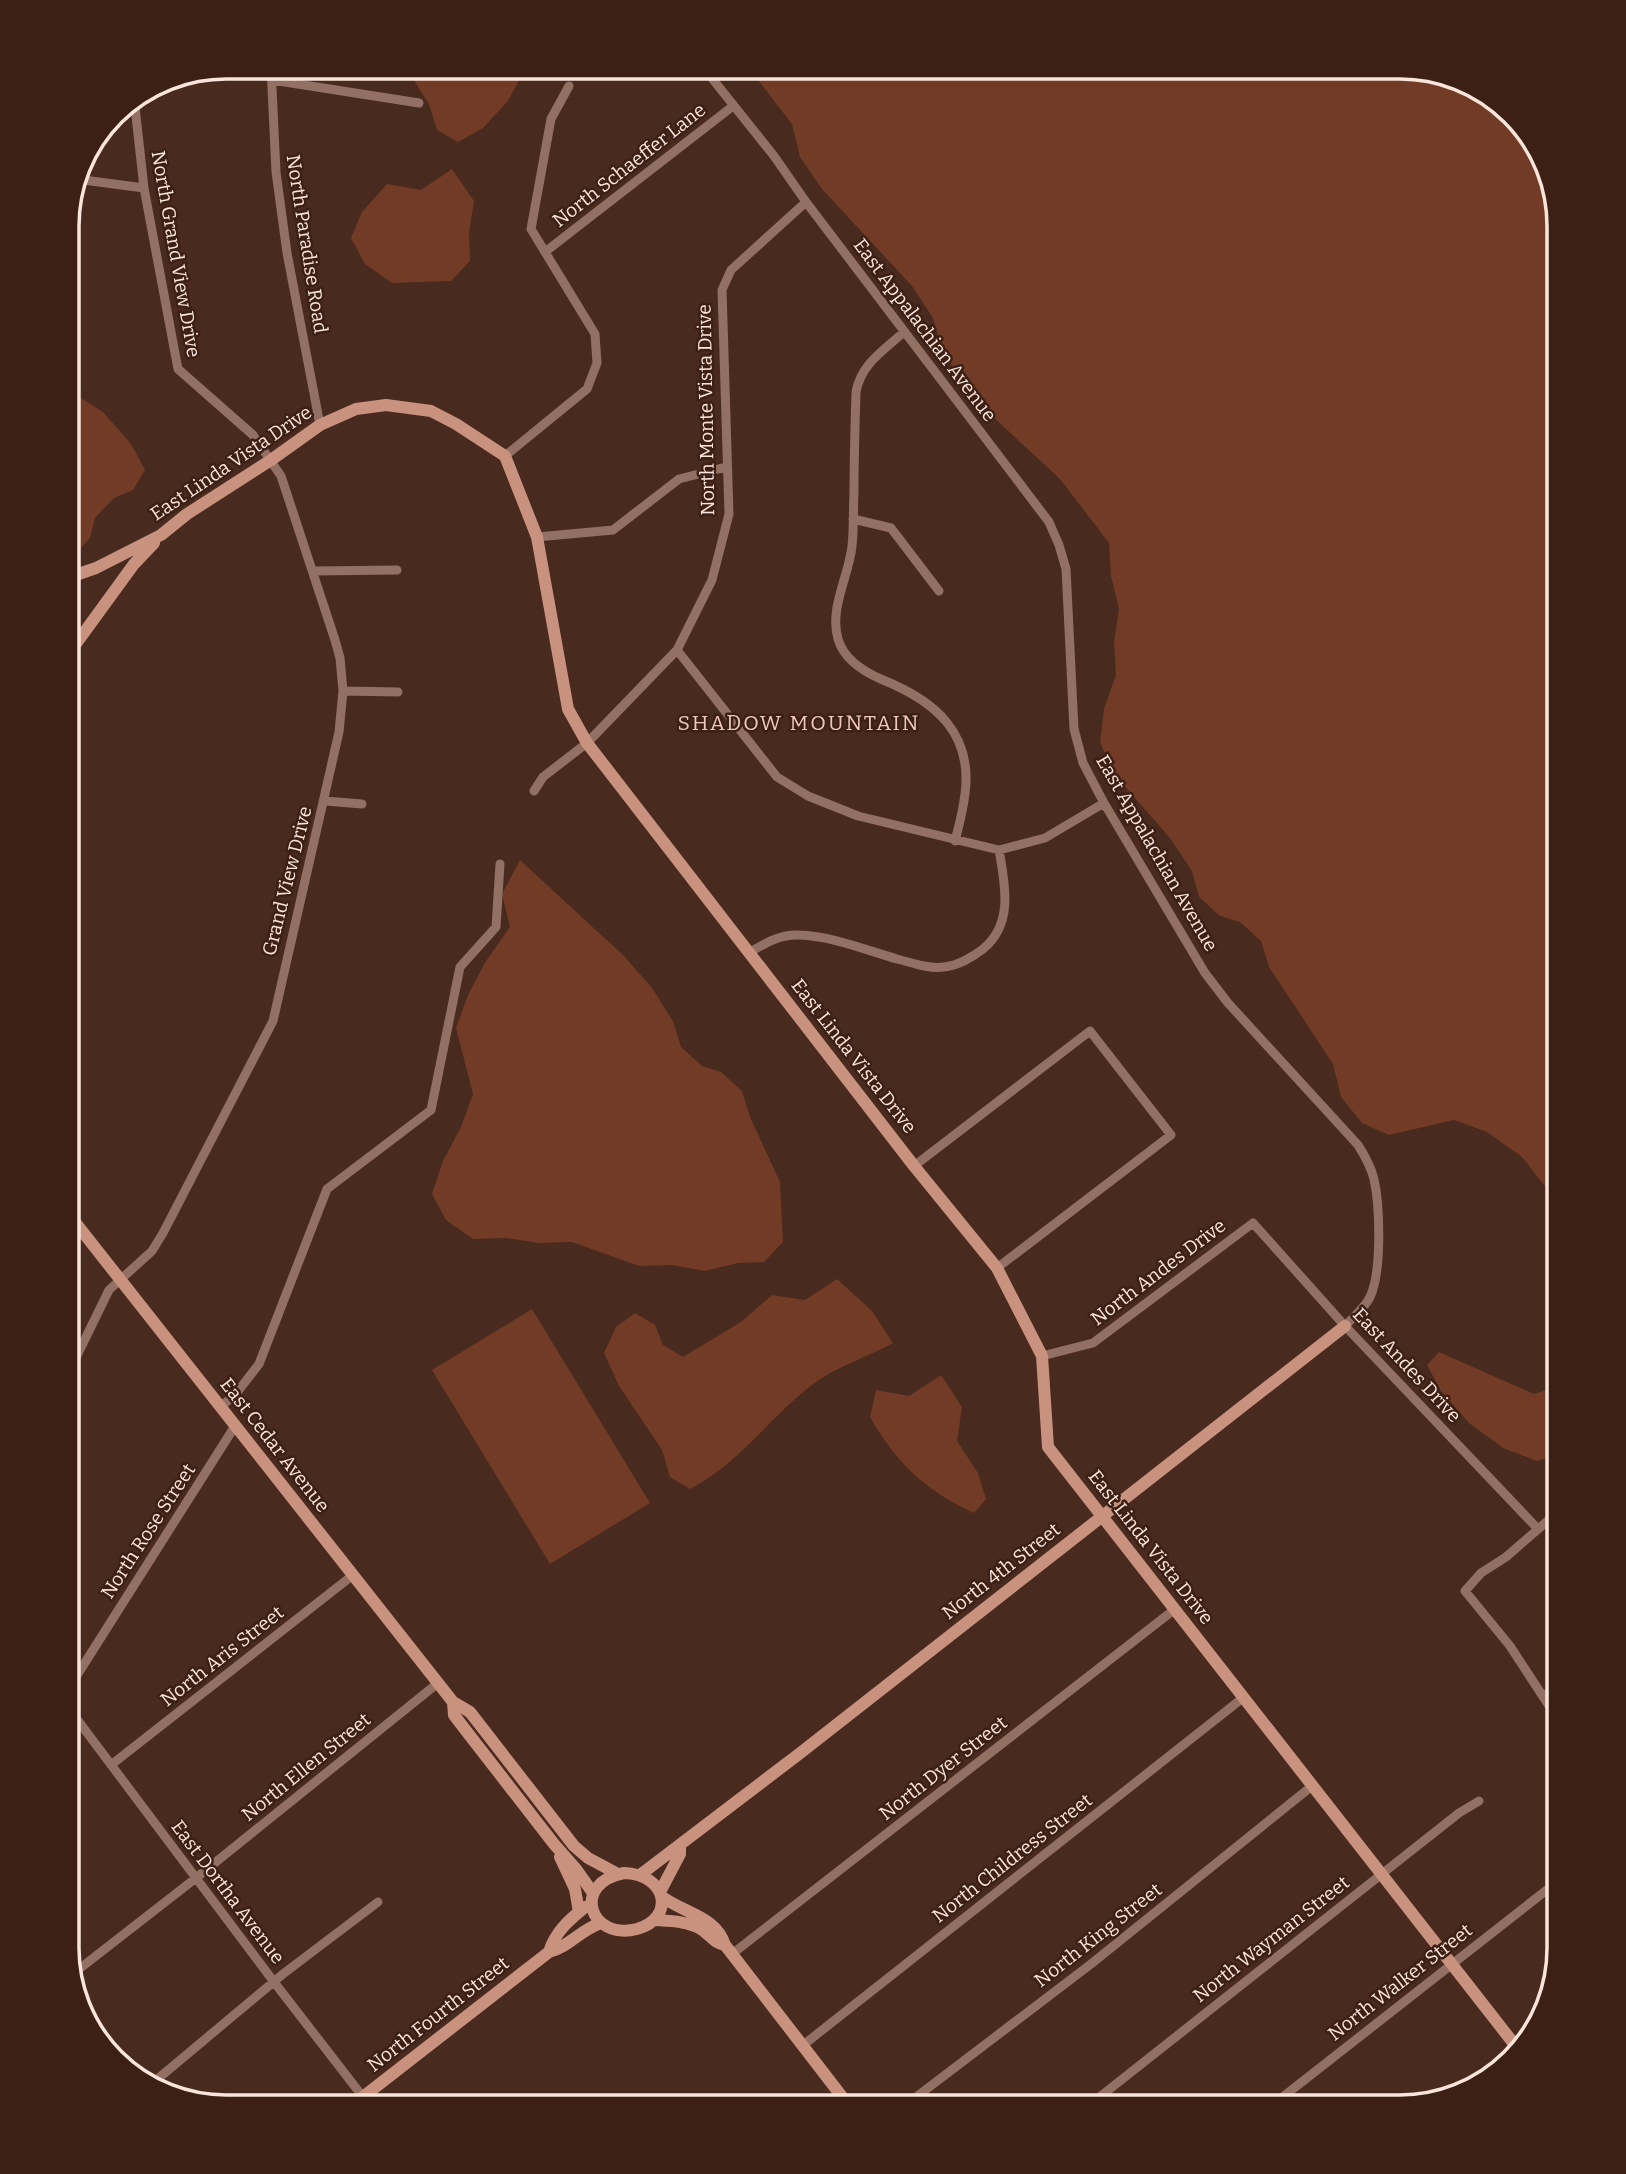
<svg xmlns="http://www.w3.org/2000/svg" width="1626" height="2174" font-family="Bitter,serif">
<rect width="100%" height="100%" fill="#482a1e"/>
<path fill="#723b26" d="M405 67H526L508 101 483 128 458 142 437 130 429 104Z
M748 67H1410L1480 88 1533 138 1559 226V1204L1522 1157 1487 1132 1454 1120 1389 1135 1362 1123 1341 1097 1333 1064 1269 967 1261 941 1240 922 1220 916 1199 897 1192 871 1170 838 1114 774 1100 742 1104 709 1116 675 1114 642 1119 609 1111 576 1109 543 1060 479 991 415 963 383 942 350 933 318 912 286 822 189 800 157 792 124Z
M452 169 474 201 469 234 470 261 451 281 392 283 365 264 351 238 362 212 387 184 421 190Z
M67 389 103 412 131 444 145 470 133 490 114 498 95 518 90 538 71 559H67Z
M520 860 624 956 652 988 673 1021 681 1047 702 1066 721 1072 742 1091 750 1117 780 1182 783 1242 764 1262 738 1263 705 1271 672 1265 639 1266 572 1242 539 1243 506 1238 473 1239 446 1220 432 1194 443 1161 461 1127 473 1094 456 1028 468 995 486 961 510 927 502 894Z
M837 1279 872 1311 893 1343C864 1359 834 1367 808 1388 765 1423 740 1462 690 1489L670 1477 662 1450 619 1386 604 1353 616 1327 635 1313 655 1325 663 1345 683 1357 741 1322 772 1295 805 1300Z
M532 1309 650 1503 550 1564 432 1370Z
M1439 1352 1534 1394 1559 1386V1455L1537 1461 1503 1448 1469 1423 1441 1391 1427 1365Z
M941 1375 962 1407 957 1441 978 1473 986 1499 974 1513C926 1491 896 1463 870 1417L876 1390 909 1396Z"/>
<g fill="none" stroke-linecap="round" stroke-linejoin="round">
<path stroke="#927063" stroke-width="9" d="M271 67 276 172 287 253 320 425
M703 67 774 156 806 202 1049 522 1059 545 1066 569 1074 729 1083 763 1104 803 1205 973 1228 1003 1358 1145C1365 1156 1371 1167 1374 1179 1380 1207 1382 1272 1370 1297 1365 1308 1353 1317 1345 1326
M272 80 419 103
M76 179 144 188
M545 252 733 106
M904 332C884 350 861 364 856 392 855 425 854 459 854 493 853 510 854 528 852 546 849 576 829 608 838 639 844 660 864 672 883 680 935 701 973 733 965 794 963 810 959 826 955 841
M505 456 587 389 597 363 595 334 531 229 551 119 569 86
M853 519 891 528 939 591
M537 537 613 530 679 479 726 467
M314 571 397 570
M677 650 777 777 808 796 858 816 999 850 1045 838 1104 803
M343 691 398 692
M534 791 543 777 587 743 677 650 712 580 729 514 722 290 731 270 806 202
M325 801 362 804
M750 952C766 943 780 934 799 935 832 936 866 950 897 959 913 963 928 969 944 967 957 966 973 957 983 949 1014 924 1005 884 999 850
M914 1166 1090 1031 1171 1135 997 1268
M1042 1356 1093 1343 1253 1223 1345 1326 1538 1529
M67 1376 109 1290 152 1251 163 1233 273 1021 339 732 343 691 340 658 335 640 281 476 253 435 178 369 144 188 134 98
M220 1407 235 1395 259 1364 327 1189 431 1110 460 967 496 927 500 864
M67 1691 235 1426
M1544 1696 1559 1684
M67 1706 274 1982 363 2097
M1559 1721 1510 1646 1465 1591 1481 1573 1506 1557 1559 1511
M111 1765 353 1575
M732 1954 1175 1609
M74 1973 196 1878 438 1683
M802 2046 1244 1697
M148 2087 283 1974 378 1902
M903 2107 1091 1964 1312 1786
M1087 2107 1459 1813 1479 1801
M1270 2107 1553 1885"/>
<path stroke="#c8927e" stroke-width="12" d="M67 578 96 568 161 535 187 514 271 460 320 425 356 409 386 405 431 411 456 424 505 456 537 537 568 709 587 743 914 1166 997 1268 1042 1356 1048 1447 1518 2049
M67 656 134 564 154 543
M67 1212 453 1702 470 1712 574 1846 588 1858 618 1874
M453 1702 454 1715 467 1732 554 1844 576 1869 593 1893
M560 1857 575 1889 579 1912
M624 1873C667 1874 676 1918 637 1929 589 1941 571 1883 624 1873Z
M640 1875 799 1754 1345 1326
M660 1892 680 1854V1847
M661 1896C683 1913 716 1916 725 1945L850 2107
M654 1920C670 1921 687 1921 701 1929 710 1935 714 1943 725 1945
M549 1952C555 1932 569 1920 585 1907
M350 2107 549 1952C569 1947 580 1930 601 1923"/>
</g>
<g text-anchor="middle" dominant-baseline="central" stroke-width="5" stroke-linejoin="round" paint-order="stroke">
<g font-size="19" fill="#fae5dd" stroke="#3d2015">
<text transform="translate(629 165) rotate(-38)">North Schaeffer Lane</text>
<text transform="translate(307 244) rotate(81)">North Paradise Road</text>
<text transform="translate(176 254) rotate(80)">North Grand View Drive</text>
<text transform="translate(925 330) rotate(53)">East Appalachian Avenue</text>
<text transform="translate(706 410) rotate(-91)">North Monte Vista Drive</text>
<text transform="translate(231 463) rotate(-34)">East Linda Vista Drive</text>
<text transform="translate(1157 853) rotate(60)">East Appalachian Avenue</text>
<text transform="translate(287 881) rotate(-76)">Grand View Drive</text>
<text transform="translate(854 1056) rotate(52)">East Linda Vista Drive</text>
<text transform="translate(1158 1272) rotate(-37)">North Andes Drive</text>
<text transform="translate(1407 1365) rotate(47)">East Andes Drive</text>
<text transform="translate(275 1445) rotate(52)">East Cedar Avenue</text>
<text transform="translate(148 1531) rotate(-57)">North Rose Street</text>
<text transform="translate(1151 1547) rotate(52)">East Linda Vista Drive</text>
<text transform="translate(1001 1571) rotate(-38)">North 4th Street</text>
<text transform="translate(222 1656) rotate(-38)">North Aris Street</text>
<text transform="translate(306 1767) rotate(-39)">North Ellen Street</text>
<text transform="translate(943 1768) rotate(-38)">North Dyer Street</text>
<text transform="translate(1012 1858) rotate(-38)">North Childress Street</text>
<text transform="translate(228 1892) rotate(53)">East Dortha Avenue</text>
<text transform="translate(1098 1935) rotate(-38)">North King Street</text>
<text transform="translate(1271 1939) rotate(-38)">North Wayman Street</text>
<text transform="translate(1400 1982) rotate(-38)">North Walker Street</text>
<text transform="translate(438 2014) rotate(-38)">North Fourth Street</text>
</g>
<g font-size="21" letter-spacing="2" fill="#f0c8b9" stroke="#3d2015">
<text x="799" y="723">SHADOW MOUNTAIN</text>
</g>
</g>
<path d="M0 0H1626V2174H0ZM226 79H1400A147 147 0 0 1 1547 226V1948A147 147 0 0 1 1400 2095H226A147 147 0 0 1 79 1948V226A147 147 0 0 1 226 79Z" fill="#3d2015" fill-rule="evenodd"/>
<path fill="none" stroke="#fae5dd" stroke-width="3.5" d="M226 79H1400A147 147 0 0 1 1547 226V1948A147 147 0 0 1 1400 2095H226A147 147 0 0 1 79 1948V226A147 147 0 0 1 226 79Z"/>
</svg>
